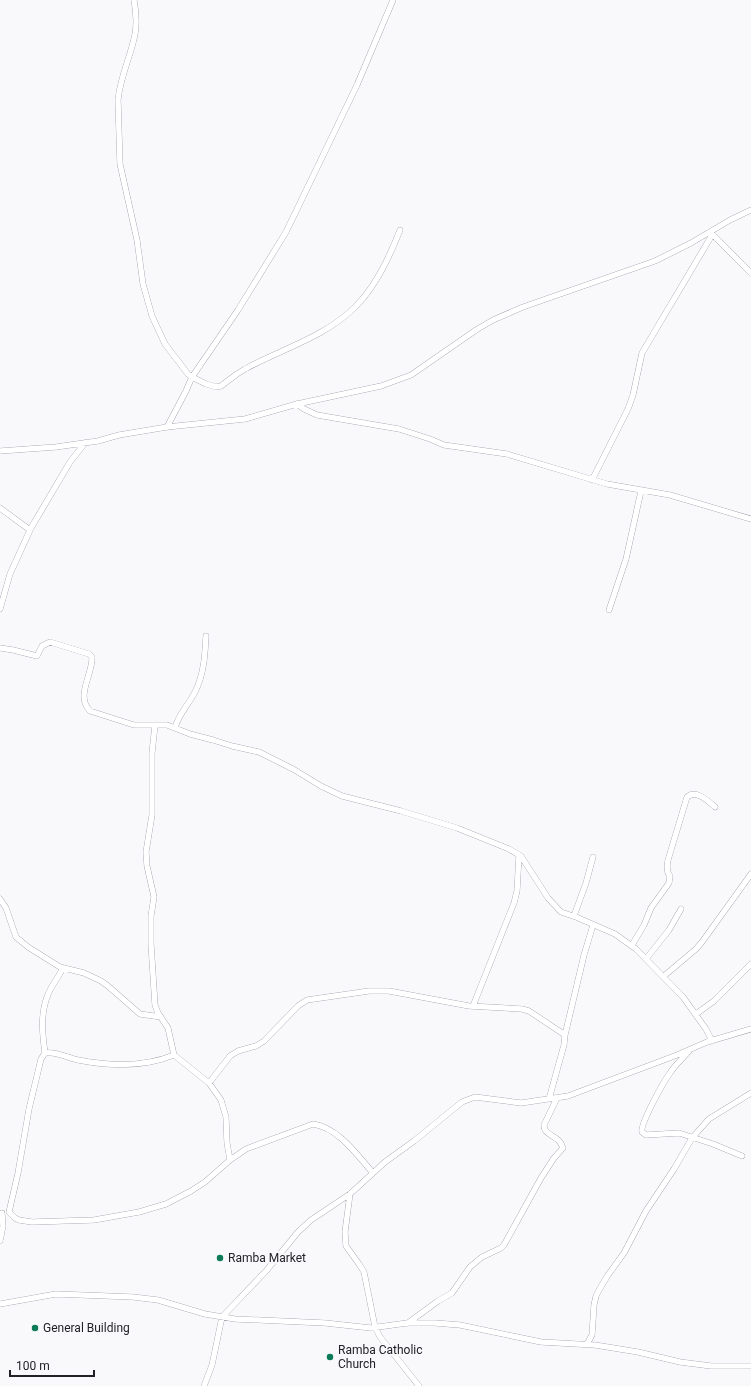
<svg xmlns="http://www.w3.org/2000/svg" width="751" height="1386" font-family="Roboto,sans-serif">
<rect width="100%" height="100%" fill="#f9f9fc"/>
<g fill="none" stroke-linecap="round" stroke-linejoin="round">
<defs>
<path id="street" d="M134 0C136 11 137 23 135 34 131 56 120 77 118 100L120 164 137 240 143 284 152 316 165 344 188 374 192 377 206 384 216 387 221 386 237 374 245 369C281 349 326 337 356 306 376 286 390 256 400 230
M710 232 751 273
M297 404 304 409 317 415 399 429 430 439 444 445 507 454 607 484 670 495 751 519
M167 427 186 391 192 377 238 310 286 232 357 85 393 0
M0 451 56 447 98 441 119 435 167 427 245 419 297 404 381 386 411 375 476 330 493 320 523 307 655 261 691 243 730 220 751 210
M592 480 628 409 633 395 642 353 712 235
M0 508 30 530
M0 609 10 574 31 528 70 462 85 443
M609 610 626 559 641 491
M0 648 13 650 37 656 42 646 50 642 89 654 92 657C93 674 75 696 90 711L134 725H167L190 734 213 740 232 746 259 752 293 769 321 786 342 796 401 811 457 828 509 849 521 856 548 898 561 912 576 917 615 934 636 949 683 997 706 1029 712 1041
M155 725 152 753V815L146 852 147 866 154 897 151 916V944L155 1005 158 1013 168 1028 174 1055 209 1083 221 1100 226 1117 227 1143 230 1160 246 1149 313 1124C339 1128 357 1155 373 1173
M175 728C178 715 189 704 195 692 204 674 205 655 206 636
M0 899 6 908 16 937 28 947 60 967 84 973 101 981 108 986 140 1014 161 1017
M573 916 575 913 586 883 593 857
M632 945 644 925 651 908 669 883 670 876C666 872 667 865 668 860L687 797C696 789 708 801 715 807
M646 959 669 930 681 909
M664 976 696 949 702 942 751 874
M473 1006 514 903 517 891 519 855
M696 1014 714 1001 751 964
M565 1035 584 955 593 925
M689 1051C683 1058 675 1065 670 1073 664 1081 640 1124 642 1132L646 1135 679 1133 713 1144 742 1156
M45 1053C42 1032 40 1012 49 992 53 984 59 976 63 968
M174 1055C145 1067 109 1066 78 1060 68 1058 56 1051 45 1053L41 1059 29 1109 18 1173 9 1212 15 1218 19 1220 32 1222 94 1220 139 1212 166 1204 191 1191 205 1182 230 1160
M209 1083 230 1056 238 1051 256 1046 264 1041 298 1006 307 1000 369 991H389L469 1006 522 1009 529 1011 565 1035 564 1045 549 1099
M350 1194 345 1232 346 1246 359 1264 364 1272 375 1327 380 1337 419 1386
M0 1241 3 1226 2 1213
M0 1304 56 1294 133 1297 158 1300 205 1314 235 1319 325 1323 371 1328 407 1323H435L460 1325 541 1342 595 1345 638 1352 680 1362 711 1366H751
M408 1323 438 1301 452 1293 470 1267 482 1257 501 1248 504 1245 541 1178 554 1158 563 1148C559 1134 544 1137 544 1125L557 1098
M587 1344 592 1335 594 1305 596 1296 599 1290 608 1275 624 1253 646 1211 674 1169 692 1138 709 1119 751 1093
M204 1386 212 1365 222 1317 266 1271 298 1232 311 1220 350 1194 385 1162 414 1141 462 1102 475 1097 521 1103 568 1096 677 1055 707 1042 751 1029"/>
</defs>
<use href="#street" stroke="#8a8897" stroke-width="6"/>
<use href="#street" stroke="#fff" stroke-width="5.5"/>
</g>
<g fill="#0c7b56" stroke="#f9f9fc" stroke-width="1.5">
<circle cx="220" cy="1258" r="4"/>
<circle cx="35" cy="1328" r="4"/>
<circle cx="330" cy="1357" r="4"/>
</g>
<g text-anchor="middle" dominant-baseline="central" stroke-width="4" stroke-linejoin="round" paint-order="stroke">
<g font-size="12" fill="#222127" stroke="#f9f9fc" text-anchor="start">
<text x="228" y="1258">Ramba Market</text>
<text x="43" y="1328">General Building</text>
<text x="338" y="1350">Ramba Catholic<tspan x="338" dy="14">Church</tspan></text>
</g>
</g>
<path d="M10 1370v6h84v-6" fill="none" stroke="#222127" stroke-width="2"/>
<text x="16" y="1370" font-size="12" fill="#222127" stroke="#f9f9fc" stroke-width="3" paint-order="stroke">100 m</text>
</svg>
